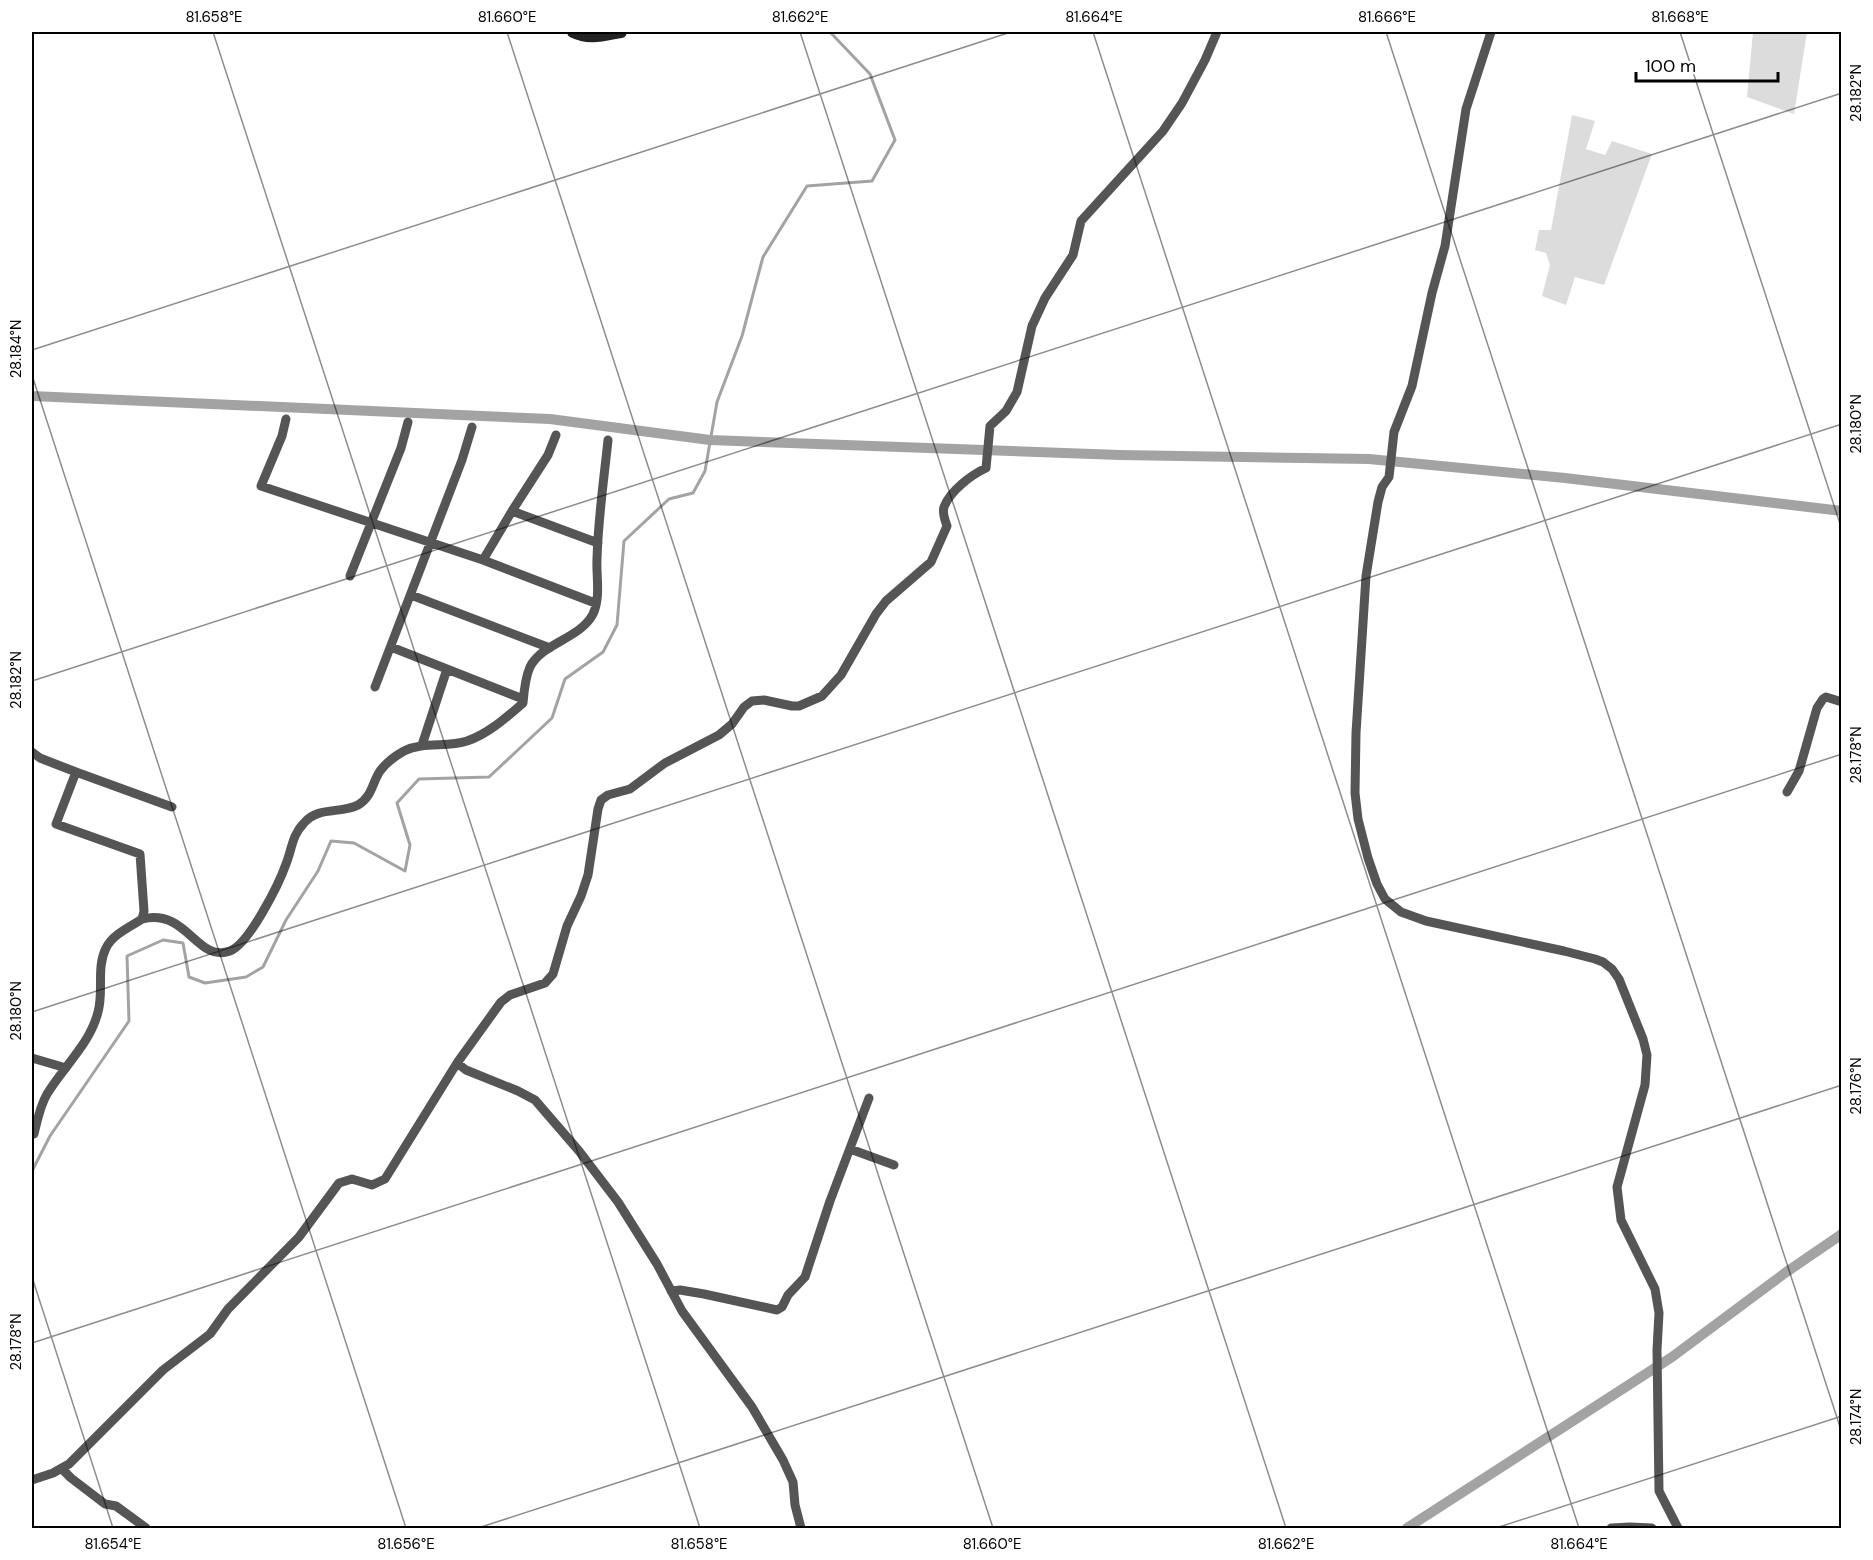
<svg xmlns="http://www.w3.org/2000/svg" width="1873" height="1560" font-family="'DM Sans',sans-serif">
<rect width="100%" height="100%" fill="#fff"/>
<path fill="#dcdcdc" d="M1753 32H1807L1794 114 1747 97Z
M1572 115 1595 121 1586 149 1605 155 1612 141 1652 154 1604 285 1575 277 1566 305 1542 296 1550 265 1546 253 1535 250 1539 230H1551Z"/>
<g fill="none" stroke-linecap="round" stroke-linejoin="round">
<path stroke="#a3a3a3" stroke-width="3" d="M32 1171 50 1136 129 1021 127 956 163 940 183 943 189 977 205 983 246 977 263 967 286 920 318 871 331 841 354 843 405 871 410 845 397 803 419 779 489 777 552 718 565 679 603 652 617 625 624 541 669 499 693 493 705 471 717 402 742 336 763 257 807 186 872 181 895 140 870 74 830 32"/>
<path stroke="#a3a3a3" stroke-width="10" d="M32 396 550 419 710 440 1120 455 1369 459 1565 478 1842 511
M1407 1528 1672 1357 1785 1273 1842 1234"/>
<path stroke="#555" stroke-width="9" d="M1491 32 1466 109 1445 246 1432 293 1412 386 1394 432 1389 477 1382 487 1378 502 1366 576 1356 733 1355 793 1358 819 1368 858 1377 884 1385 899 1401 912 1426 921 1564 951 1595 959 1603 962 1612 969 1619 979 1643 1039 1647 1055 1645 1085 1617 1187 1621 1220 1655 1289 1659 1313 1657 1350 1659 1491 1678 1528
M286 419 282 436 261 486 483 560 595 603
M512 511 598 543
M483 560 512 511 548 455 556 435
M350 576 401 448 408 422
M411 595 550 648
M391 647 523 699
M375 687 462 460 472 427
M422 745 447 669
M32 752 40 758 76 772 56 824 140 854 144 911 142 919C130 927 113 934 106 948 96 968 104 991 98 1012 90 1044 64 1066 47 1094 40 1106 37 1121 34 1134
M76 772 172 807
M1787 792 1799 771 1817 708 1823 699 1826 697 1842 702
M142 919C188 908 196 963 230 951 249 944 279 884 286 864 292 849 292 835 304 823 318 806 341 814 358 805 372 797 372 783 380 771 386 763 395 756 404 751 424 741 447 748 467 741 488 734 507 717 523 703 524 691 525 678 530 667 542 643 580 639 593 614 601 597 596 576 597 559 598 519 604 479 608 440
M32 1058 66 1068
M457 1063 466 1070 518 1091 535 1100 579 1151 618 1202 657 1264 682 1311 752 1407 783 1460 793 1482 795 1505 801 1528
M850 1149 894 1165
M671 1291 680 1290 704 1294 777 1310 782 1307 788 1295 805 1277 830 1201 869 1098
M62 1469 71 1478 105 1504 116 1506 146 1528
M32 1480 53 1473 69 1464 163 1370 210 1334 228 1309 299 1237 339 1183 352 1179 372 1185 385 1179 457 1063 501 1002 510 995 545 983 553 974 567 926 581 896 588 875 598 809 601 800 608 795 630 789 665 763 719 735 732 724 744 707 752 701 764 700 792 706H799L822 696 841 675 876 614 886 601 931 562 947 526C945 520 942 513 944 507 950 491 971 475 986 468L990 426 1006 411 1017 392 1032 326 1045 298 1073 255 1081 221 1163 131 1182 103 1205 60 1217 32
M1611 1528 1630 1527 1652 1528"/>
<path stroke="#222" stroke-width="12" d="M573 32C589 40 604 35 621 32"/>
</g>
<path fill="none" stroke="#000" stroke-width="1.5" stroke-opacity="0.45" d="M213 32 700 1528M507 32 993 1528M800 32 1286 1528M1093 32 1579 1528M1386 32 1842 1433M1680 32 1842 530M32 350 1011 32M32 375 406 1528M32 681 1842 93M32 1012 1842 424M32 1277 113 1528M32 1343 1842 754M478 1528 1842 1085M1496 1528 1842 1416"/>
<rect width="1873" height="1560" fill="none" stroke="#ffffff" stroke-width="66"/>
<path d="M1636 72v9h142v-9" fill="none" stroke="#000000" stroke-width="3"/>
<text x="1645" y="72" font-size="18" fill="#000000" stroke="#ffffff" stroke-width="4.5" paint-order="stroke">100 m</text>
<rect x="33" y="33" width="1807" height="1494" fill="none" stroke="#000" stroke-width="2"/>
<g font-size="15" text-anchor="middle" fill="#000">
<text x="214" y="22">81.658°E</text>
<text x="507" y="22">81.660°E</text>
<text x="800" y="22">81.662°E</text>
<text x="1094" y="22">81.664°E</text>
<text x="1387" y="22">81.666°E</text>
<text x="1680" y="22">81.668°E</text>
<text transform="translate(1856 93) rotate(-90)" y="5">28.182°N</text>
<text transform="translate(16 349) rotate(-90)" y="5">28.184°N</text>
<text transform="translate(1856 424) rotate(-90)" y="5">28.180°N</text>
<text transform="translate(16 680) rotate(-90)" y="5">28.182°N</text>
<text transform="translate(1856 755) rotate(-90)" y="5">28.178°N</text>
<text transform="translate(16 1011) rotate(-90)" y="5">28.180°N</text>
<text transform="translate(1856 1086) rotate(-90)" y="5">28.176°N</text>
<text transform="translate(16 1342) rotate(-90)" y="5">28.178°N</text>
<text transform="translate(1856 1417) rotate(-90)" y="5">28.174°N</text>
<text x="113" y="1549">81.654°E</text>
<text x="406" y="1549">81.656°E</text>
<text x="699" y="1549">81.658°E</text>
<text x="992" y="1549">81.660°E</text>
<text x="1286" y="1549">81.662°E</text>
<text x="1579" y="1549">81.664°E</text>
</g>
</svg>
